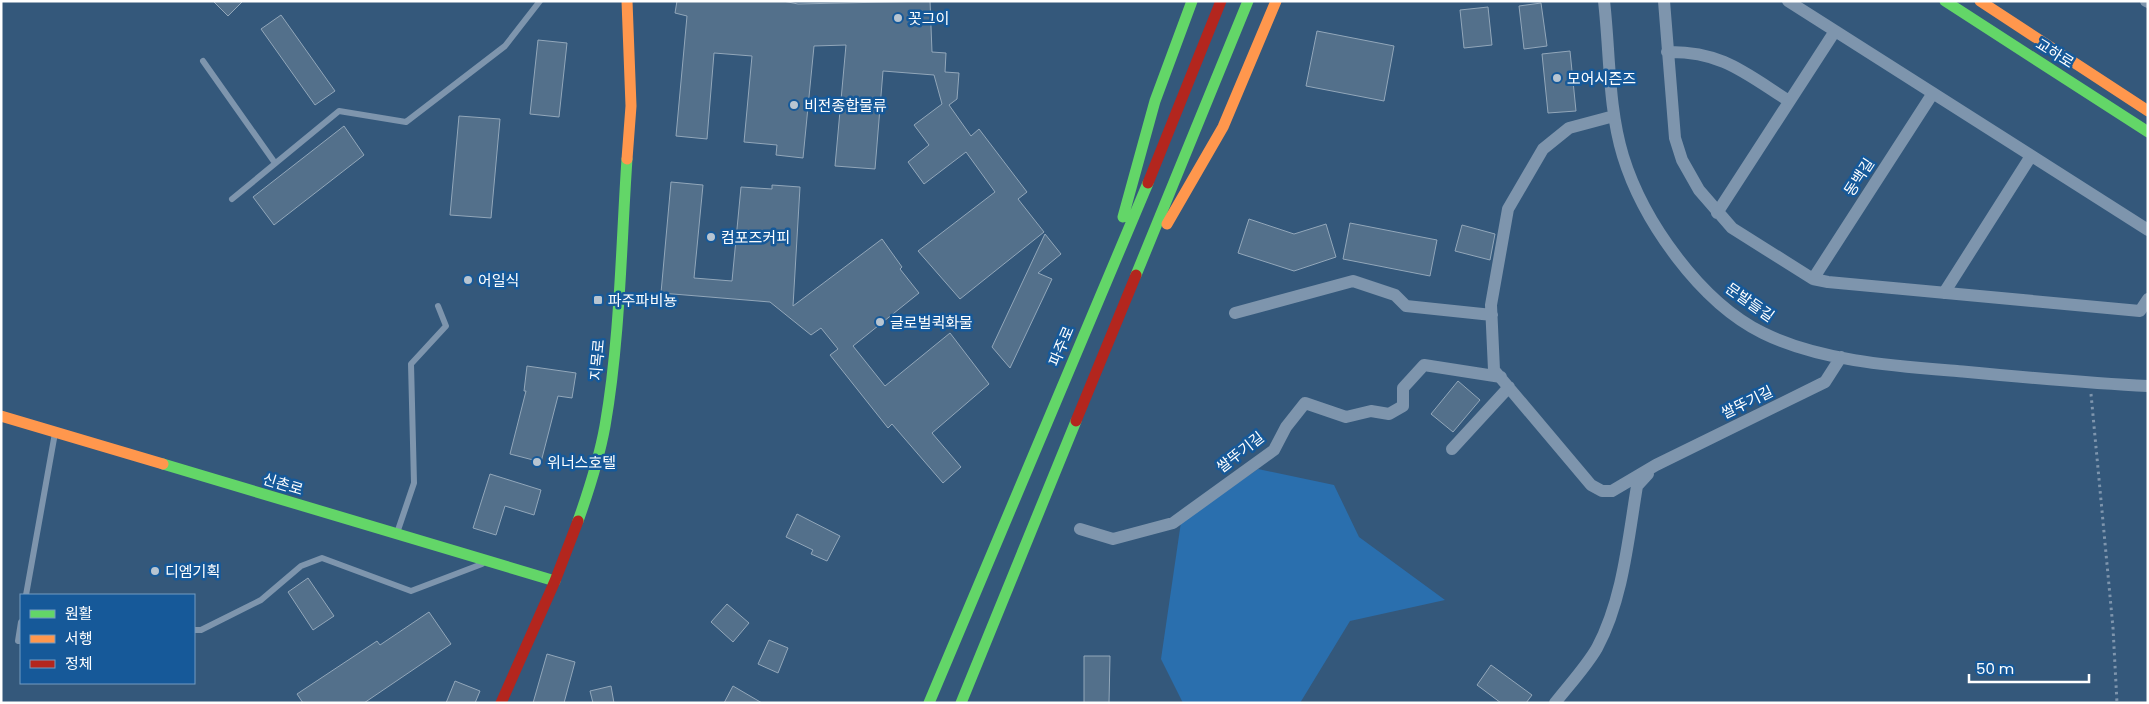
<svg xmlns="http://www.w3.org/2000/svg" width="2149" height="704" font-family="Poppins,'Noto Sans KR',sans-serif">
<rect width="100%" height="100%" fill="#34587b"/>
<path fill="#2a6fae" d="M1258 469 1334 485 1359 537 1445 600 1350 621 1300 703H1183L1161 659 1181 522Z"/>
<path fill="#53708b" stroke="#92a7ba" d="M213 1H243L228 16Z
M677 1H783L798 4 930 1 932 52 946 53 945 72 959 73 957 99 949 105 971 136 979 129 1027 192 1018 199 1044 232 960 299 918 251 995 192 966 152 924 184 908 162 929 145 914 125 942 104 934 75 883 71 875 169 835 166 846 45 814 46 803 158 776 155 777 145 744 142 752 56 714 53 707 139 676 136 687 16 675 13Z
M1541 3 1547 46 1524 49 1519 6Z
M1488 7 1492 45 1464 48 1460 10Z
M281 15 335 91 315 105 261 29Z
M1317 31 1394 46 1384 101 1306 86Z
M538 40 567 43 559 117 530 114Z
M1570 51 1576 111 1548 113 1542 54Z
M459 116 500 119 491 218 450 215Z
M344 126 364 155 274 225 253 197Z
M671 182 703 185 694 278 732 281 741 187 772 189V185L800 187 793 306 882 239 902 267 900 269 919 293 853 346 885 386 950 333 989 384 932 433 961 467 943 483 892 424 888 428 830 355 838 349 821 328 811 335 770 302 661 293Z
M1249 219 1294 234 1326 224 1336 257 1294 271 1238 253Z
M1350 223 1437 240 1430 276 1343 259Z
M1462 225 1495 234 1490 260 1455 251Z
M1045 234 1061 254 1038 273 1052 279 1010 368 992 347Z
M527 366 576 373 572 398 558 396 541 462 510 454 526 391H524Z
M1458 381 1480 400 1453 432 1431 414Z
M490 474 541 490 534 515 505 506 496 535 473 528Z
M797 514 840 536 827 561 811 554 813 550 786 537Z
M308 578 334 616 313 630 288 592Z
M727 604 749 623 733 642 711 622Z
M429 612 451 644 364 703H303L297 694 377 641 380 645Z
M769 640 788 648 778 673 758 664Z
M547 654 575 662 564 703H533Z
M1084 656H1110L1109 703H1084Z
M1491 665 1532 695 1526 703H1501L1477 685Z
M455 681 480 691 475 703H446Z
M611 686 614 703H593L590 691Z
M733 686 762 703H724Z"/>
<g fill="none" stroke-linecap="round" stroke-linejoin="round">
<path stroke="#7e95ad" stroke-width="3" stroke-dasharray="2.5 4" stroke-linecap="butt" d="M2091 394 2113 628 2117 703"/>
<path stroke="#7e95ad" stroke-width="6" d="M203 61 275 163
M232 199 339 111 406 122 505 46 540 1
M397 533 414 483 411 364 446 326 438 306
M26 595 55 433
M21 622 18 641H21
M194 630H201L261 600 301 566 322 558 411 591 482 564"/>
<path stroke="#7e95ad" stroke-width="12" d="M1604 1C1610 52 1608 107 1623 156 1643 221 1700 302 1763 333 1820 361 1894 366 1957 371 2021 377 2084 383 2148 386
M1664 1 1675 138 1682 160 1699 190 1732 228 1813 279 1828 282 2140 311 2148 299
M1788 1 2148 230
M2146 1 2148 2
M1667 52C1722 51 1745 73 1789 101
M1614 116 1569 128 1543 149 1508 209 1491 305 1494 370 1591 485 1602 491H1612L1656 465 1825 382 1841 357
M1717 213 1835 31
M1813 279 1933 93
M1944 293 2031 156
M1235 313 1353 281 1395 295 1406 306 1492 315
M1452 449 1509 387
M1080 529 1113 539 1173 523 1274 450 1286 427 1305 403 1346 417 1371 411 1389 414 1403 406V388L1424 365 1501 377
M1555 703C1569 685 1586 667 1597 648 1623 599 1628 540 1637 486L1648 474"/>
<path stroke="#63d668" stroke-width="11" d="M1945 1 2148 132
M1123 217 1155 101 1192 1
M1136 275 1248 1
M163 464 555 581
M578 521C589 490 599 459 605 426 620 340 621 247 627 159
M929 703 1148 183
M961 703 1076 421"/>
<path stroke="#ff974d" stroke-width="11" d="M627 1 631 106 627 159
M1980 1 2148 111
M1167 224 1223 127 1276 1
M1 416 163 464"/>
<path stroke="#b3261e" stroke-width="11" d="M1148 183 1221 1
M1076 421 1136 275
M501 703 555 581 578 521"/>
</g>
<g fill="#b8c5d1" stroke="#165999" stroke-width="2">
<circle cx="898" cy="18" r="5"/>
<circle cx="1557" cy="78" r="5"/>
<circle cx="794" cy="105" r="5"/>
<circle cx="711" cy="237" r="5"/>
<circle cx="468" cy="280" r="5"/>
<rect x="593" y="295" width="10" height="10" rx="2.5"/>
<circle cx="880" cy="322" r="5"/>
<circle cx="537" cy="462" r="5"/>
<circle cx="155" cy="571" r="5"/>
</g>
<g text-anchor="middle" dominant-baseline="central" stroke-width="5" stroke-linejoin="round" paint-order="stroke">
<g font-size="15" fill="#fff" stroke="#165999" text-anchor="start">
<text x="908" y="18">꼿그이</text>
<text x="1567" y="78">모어시즌즈</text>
<text x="804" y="105">비전종합물류</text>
<text x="721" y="237">컴포즈커피</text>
<text x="478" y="280">어일식</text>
<text x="608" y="300">파주파비뇽</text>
<text x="890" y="322">글로벌퀵화물</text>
<text x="547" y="462">위너스호텔</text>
<text x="165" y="571">디엠기획</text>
</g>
<g font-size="15" fill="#fff" stroke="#165999">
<text transform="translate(2055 53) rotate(32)">교하로</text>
<text transform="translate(1859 177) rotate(-57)">동백길</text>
<text transform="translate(1750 302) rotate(35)">문발들길</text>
<text transform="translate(1061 346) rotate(-67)">파주로</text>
<text transform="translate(597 360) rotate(-85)">지목로</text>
<text transform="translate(1747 402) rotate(-26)">쌀뚜기길</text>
<text transform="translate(1240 452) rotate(-38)">쌀뚜기길</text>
<text transform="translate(283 484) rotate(17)">신촌로</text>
</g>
</g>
<rect width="2149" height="704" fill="none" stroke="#ffffff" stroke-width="5"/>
<rect x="20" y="594" width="175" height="90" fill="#165999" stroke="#739bc2"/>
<rect x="30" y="610" width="25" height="8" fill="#63d668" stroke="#739bc2"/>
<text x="65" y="619" font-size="15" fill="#ffffff">원활</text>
<rect x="30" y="635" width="25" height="8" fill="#ff974d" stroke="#739bc2"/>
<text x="65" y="644" font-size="15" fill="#ffffff">서행</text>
<rect x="30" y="660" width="25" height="8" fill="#b3261e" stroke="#739bc2"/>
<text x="65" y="669" font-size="15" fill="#ffffff">정체</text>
<path d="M1969 674v8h120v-8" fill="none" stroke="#ffffff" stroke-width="2.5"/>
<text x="1976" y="674" font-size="15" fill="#ffffff" stroke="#165999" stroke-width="4" paint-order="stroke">50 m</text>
</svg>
